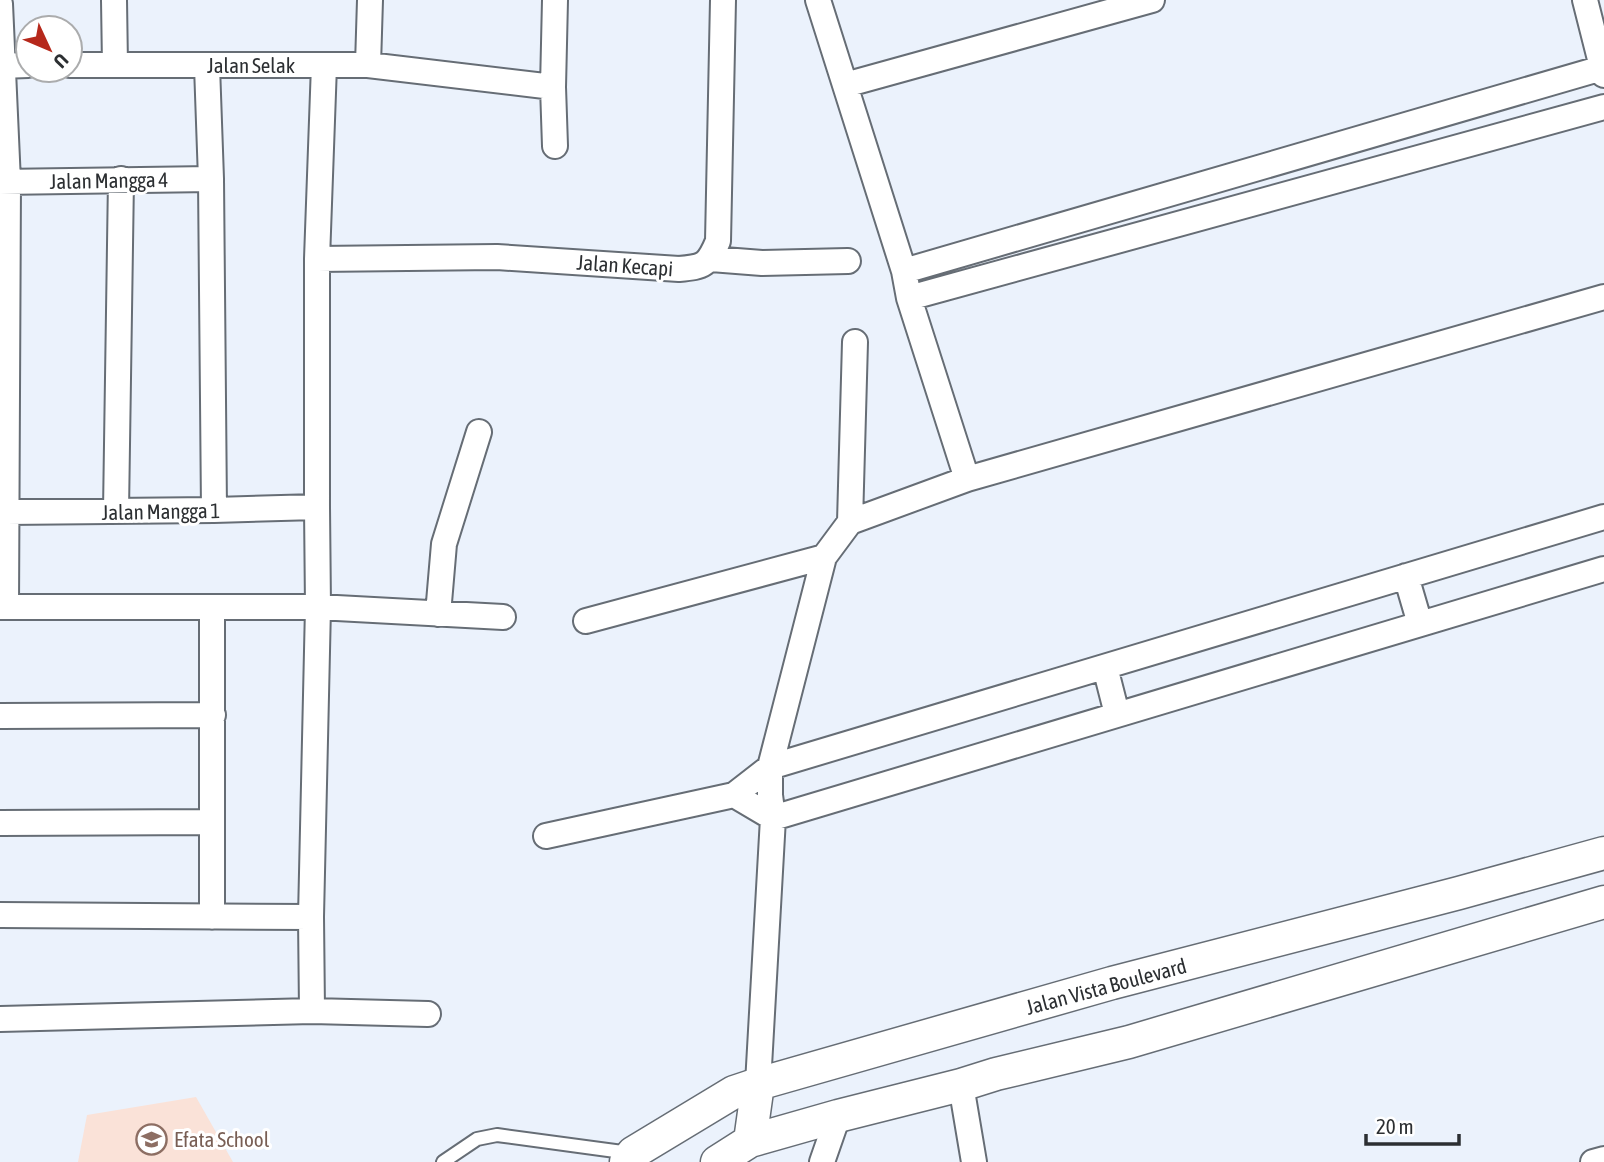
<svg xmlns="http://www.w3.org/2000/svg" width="1604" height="1162" font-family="'Asap Condensed',sans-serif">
<rect width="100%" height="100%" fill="#ebf2fc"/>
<path fill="#fae2d8" d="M196 1097 233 1162H78L87 1115Z"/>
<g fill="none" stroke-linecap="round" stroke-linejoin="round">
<defs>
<path id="service" d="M443 1162 477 1139 497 1135 630 1153"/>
<path id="minor" d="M114 0 115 65
M555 0 553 87 555 146
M818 0 904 271 909 298 967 479
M1585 0 1604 75
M0 4 8 182 6 607
M70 65H368L370 0
M368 65 553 87
M0 66 28 65
M207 66 211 179 214 510
M845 85 1152 0
M0 182 211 179
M317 259 497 257 679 269C704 267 708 265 718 241L723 0
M711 259 762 263 848 261
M904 271 1602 68
M909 298 1604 107
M116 511 121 179
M6 512 214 510 317 507
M850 522 855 342
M1406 576 1420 624
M0 607H318L503 617
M438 614 444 544 479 432
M586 621 824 557 850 522 967 479 1604 297
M1105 667 1117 714
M0 716 213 715
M734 795 773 818 1604 569
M0 823 212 822
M546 836 734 795 770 767 1604 517
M0 915 311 917
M212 917V607
M312 1011 311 917 318 607 317 507V259L324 65
M0 1019 312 1011 428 1014
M758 1084 773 818 770 795V767L824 557
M961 1085 974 1162
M822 1162 838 1116
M1593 1162 1604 1159"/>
<path id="tertiary" d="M750 1141 758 1084
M626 1162 633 1153 734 1092 758 1084 1112 983 1459 893 1604 853
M717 1162 750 1141 838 1116 961 1085 996 1074 1129 1042 1604 902"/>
</defs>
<use href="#service" stroke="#666d75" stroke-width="16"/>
<use href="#minor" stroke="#666d75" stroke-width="28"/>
<use href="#tertiary" stroke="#666d75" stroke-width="35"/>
<use href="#service" stroke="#fff" stroke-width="12"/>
<use href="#minor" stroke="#fff" stroke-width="24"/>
<use href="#tertiary" stroke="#fff" stroke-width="32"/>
</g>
<defs>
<symbol id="school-ring" viewBox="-11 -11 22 22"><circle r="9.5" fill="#fff" stroke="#8d6e63" stroke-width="1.5"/><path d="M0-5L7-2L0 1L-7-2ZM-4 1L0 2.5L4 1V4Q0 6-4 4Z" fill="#8d6e63"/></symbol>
</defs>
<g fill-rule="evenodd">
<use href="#school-ring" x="134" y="1122" width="35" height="35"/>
</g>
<g text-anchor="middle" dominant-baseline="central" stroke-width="6" stroke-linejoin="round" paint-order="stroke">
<g font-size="21" fill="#2c2f32" stroke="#fff">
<text x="251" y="65">Jalan Selak</text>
<text transform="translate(109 180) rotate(-1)">Jalan Mangga 4</text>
<text transform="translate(625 265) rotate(4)">Jalan Kecapi</text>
<text transform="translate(161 511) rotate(-1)">Jalan Mangga 1</text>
<text transform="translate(1106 986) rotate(-15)">Jalan Vista Boulevard</text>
</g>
<g font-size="21" fill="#785e54" stroke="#fff" text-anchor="start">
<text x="174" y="1139">Efata School</text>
</g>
</g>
<g transform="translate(49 49) rotate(134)"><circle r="33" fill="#ffffff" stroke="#abacad" stroke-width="2"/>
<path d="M0-5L12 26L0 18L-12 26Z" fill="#b6281b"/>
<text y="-10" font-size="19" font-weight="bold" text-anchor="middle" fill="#2c2f32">U</text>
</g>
<path d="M1366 1134v10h93v-10" fill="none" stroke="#2c2f32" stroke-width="3.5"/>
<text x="1376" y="1134" font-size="21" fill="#2c2f32" stroke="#ffffff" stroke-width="5" paint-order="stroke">20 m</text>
</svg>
